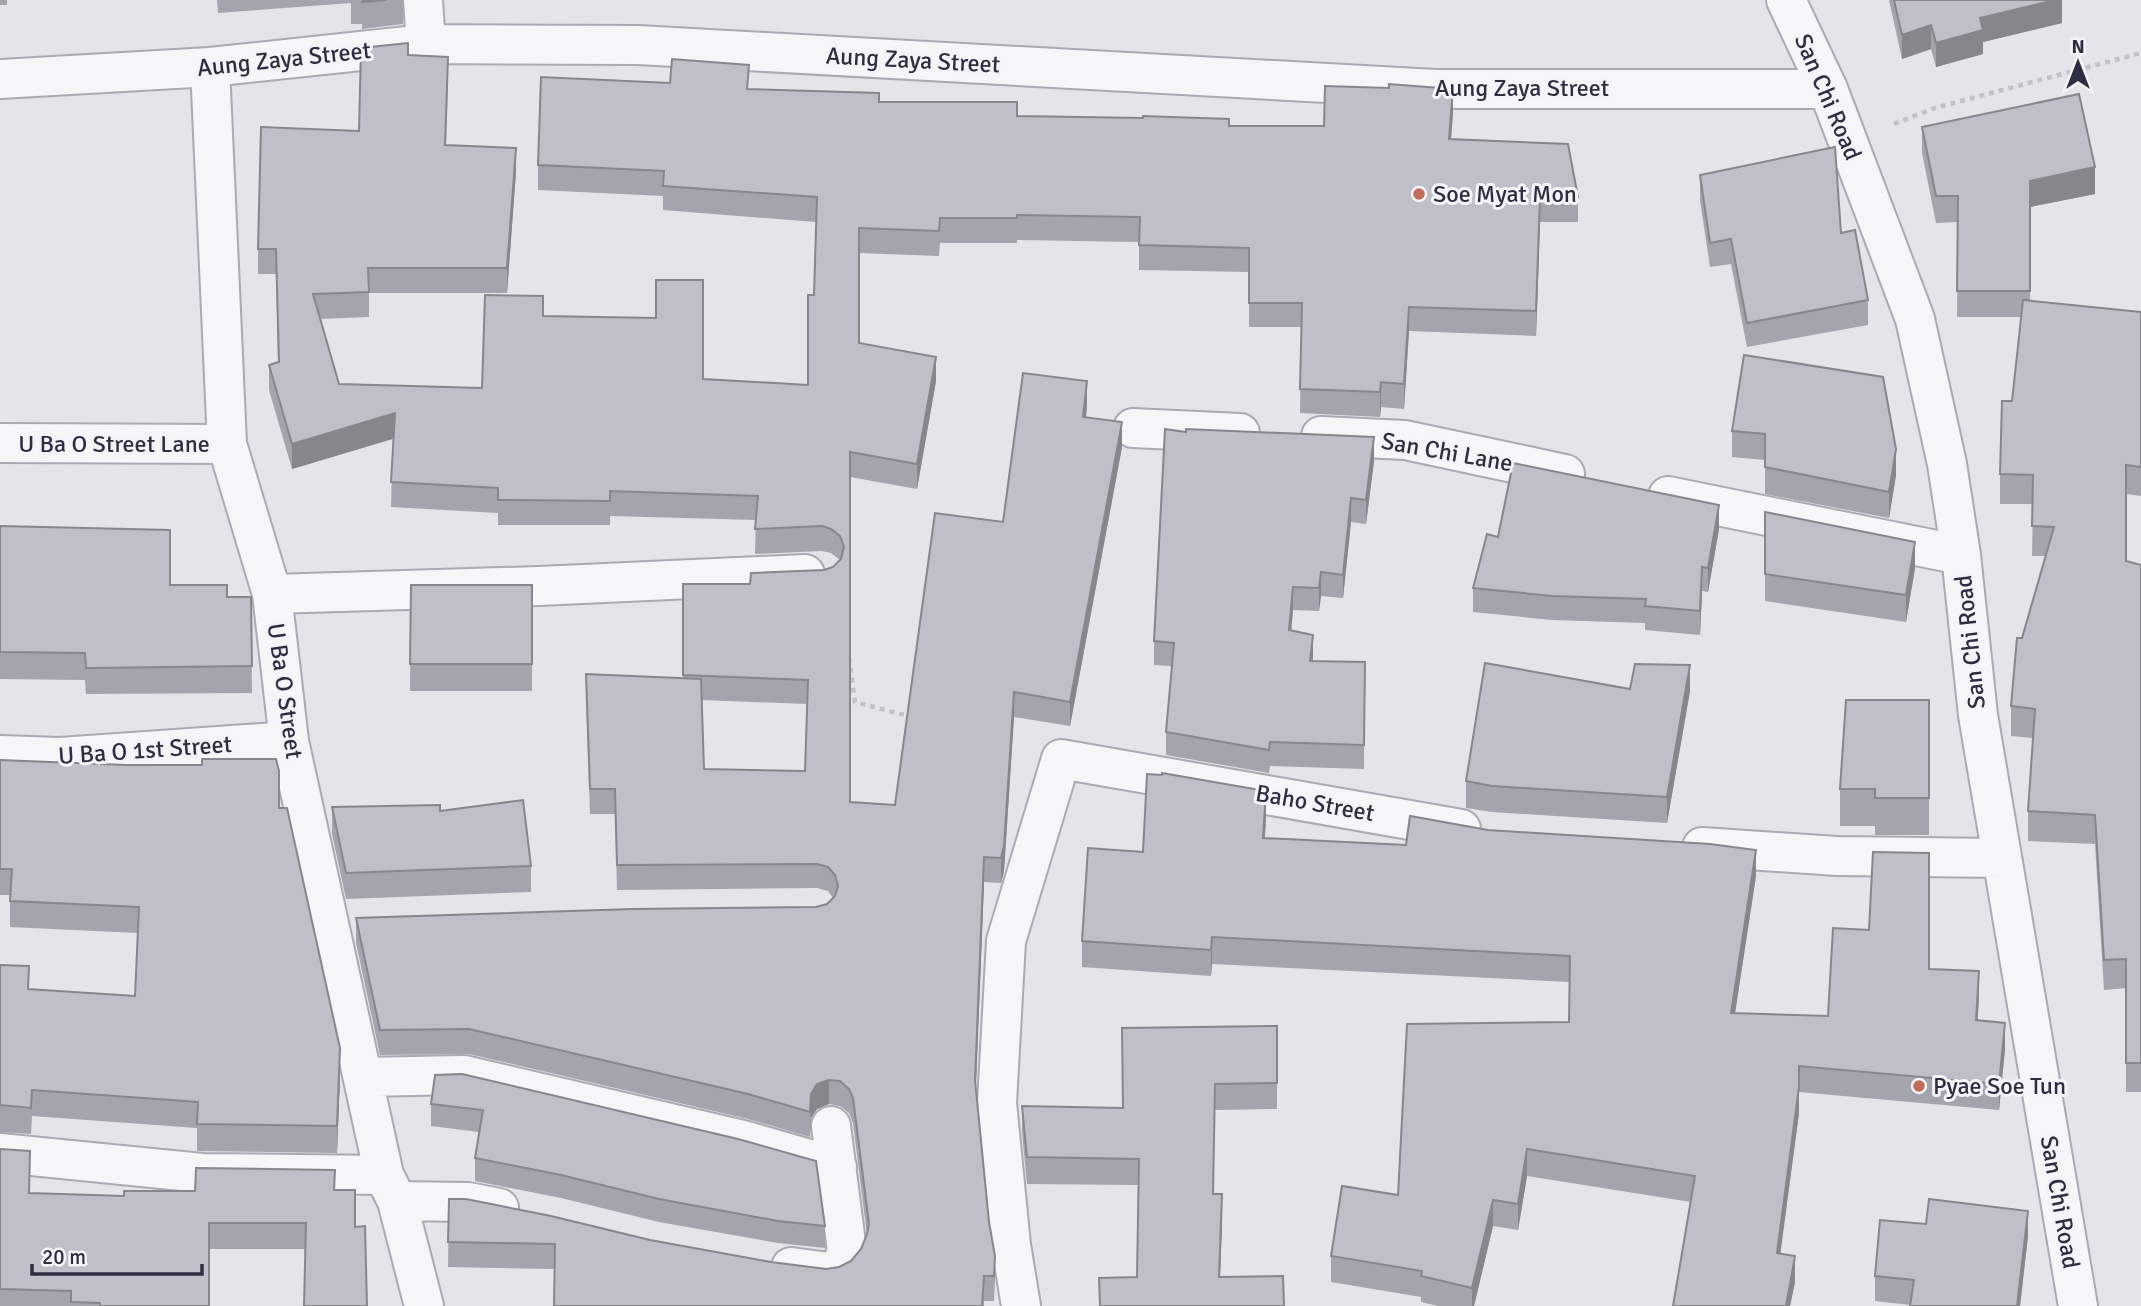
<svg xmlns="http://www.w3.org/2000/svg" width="2141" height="1306" font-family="Signika,sans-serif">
<rect width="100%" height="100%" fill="#e4e4ea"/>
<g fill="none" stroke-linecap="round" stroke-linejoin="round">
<defs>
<path id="minor" d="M423 0 426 44
M1786 0 1828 89 1915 319 1947 464 1961 555 1978 715 2078 1306
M210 67 227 444 272 594 289 741 384 1175 397 1201 424 1306
M0 79 210 67 426 44 638 45 1435 89H1828
M1133 428 1240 433
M1321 436 1405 440 1565 474
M0 443 227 444
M1668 496 1961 555
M272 594 539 586 805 574
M0 755 60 757 289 741
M1702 847 1837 856 2001 858
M363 1077 464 1075 743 1140 837 1167
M0 1153 202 1173 384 1175
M397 1201 468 1202 499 1208
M791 1267 829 1272 841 1266 847 1251 831 1126
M1021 1306 1011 1245 997 1103 1006 941 1061 759 1461 829"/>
</defs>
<use href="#minor" stroke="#a9aab4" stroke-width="42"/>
<path stroke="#c2c2c9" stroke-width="4.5" stroke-dasharray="5 5" stroke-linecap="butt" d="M1894 124 1935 108 2141 53
M849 658 855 702 912 717"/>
<use href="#minor" stroke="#f6f6f9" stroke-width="38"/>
</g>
<path fill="#a4a4ae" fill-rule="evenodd" d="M0 0H7V5H0Z
M217 0H403V24L362 29V24H351V3L218 13Z
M1889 0H2062V23L1983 42V54L1936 67 1931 49 1902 59Z
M408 55 448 81 446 145 516 172 507 293H369V317L320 319 339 384 482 388 543 316 703 379 808 385 814 295 816 222 663 210V196L538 190V165L749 89 1017 116 1229 126H1324L1453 113 1451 139 1578 197V222H1540L1536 336 1409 331 1404 409 1381 407 1380 417 1300 413 1301 327H1249V272L1139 270V242L1017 240V243H940L939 256 859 253V343L936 381 917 489 850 477V802L895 805 1003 522 1087 406 1086 418 1122 447 1070 726 1014 717 1004 871 1001 883 984 882 976 1088 989 1222 995 1256V1281L994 1301H984V1306H554V1269L448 1267 449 1199 650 1240 771 1262 826 1269 839 1267 851 1261 861 1249 867 1235 853 1123 849 1113 840 1106 829 1104 817 1109 811 1118 810 1137 748 1119 469 1054 380 1055 356 943V918L816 907 827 904 833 898 828 891 817 888 617 890 615 814H590L586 698V674L683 678V584H750L824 570 833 567 840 560 831 553 822 551 755 554 756 520 610 516V525H498V513L391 507 393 439 292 469 269 390V365L278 362 276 274H258V249L359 131ZM701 700 807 704 805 771 704 769Z
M1922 127 2095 194 2030 207V301L2141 312V496L2126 494V561L2141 565V1092H2126V988L2104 990 2095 844 2028 841V811L2033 738 2011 736V706L2022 638 2046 556H2032L2033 504H2000V474L2012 401 2021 317H1957L1958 222 1936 223 1922 153Z
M1700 175 1841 233 1868 300V325L1747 347 1731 264 1710 267 1700 200Z
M1744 355 1896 475 1889 518 1765 494V460L1732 457V431Z
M1374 461 1366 524 1351 522 1343 598 1321 596 1319 611 1293 610 1291 631 1313 661 1365 662 1364 769 1270 766 1269 773 1166 755V732L1172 666 1154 665V641Z
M1765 512 1915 568 1906 622 1765 601Z
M0 526 170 585 227 597H251L252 693 86 694 85 680 0 679Z
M1719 529 1708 592 1702 591 1700 635 1645 630V623L1552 620 1473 612V588L1498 537Z
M411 585H532V691H410Z
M1630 689 1690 691 1667 823 1492 812 1466 808V781Z
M1929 700V835H1875V826H1840V789Z
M0 760 279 808 340 1075 337 1153 197 1151V1128L32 1116 31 1134 0 1132V965L29 989 135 996 138 933 10 927V895H0Z
M332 807 440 811 531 866V892L346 899 332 834Z
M1266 817 1265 838 1756 876 1735 1013 1828 1016 1929 969 1979 998 1977 1020 2005 1049 1999 1110 1799 1092V1113L1780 1253 1795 1282 1790 1306H1673L1691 1202 1527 1176 1518 1230 1493 1226 1474 1306H1438L1421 1302V1297L1331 1282V1256L1398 1195 1569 1022V982L1212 964 1211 976 1082 967V941L1143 852Z
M1277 1026V1109L1215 1110 1213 1194 1222 1221 1220 1277 1284 1306H1099V1278L1137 1277 1138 1185 1027 1184 1022 1133V1106L1122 1108Z
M435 1075 825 1226V1248L778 1243 659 1222 561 1198 475 1181V1158L479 1132 431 1126V1104Z
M0 1149 30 1193 124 1196 195 1191 335 1190 355 1227 306 1249H209V1306H0Z
M2028 1236 2020 1306H1910V1305L1875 1301V1276Z"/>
<path fill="#86868d" d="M2055 0H2062V23L1983 42V54L1936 67V43L1980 18Z
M1931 25V49L1902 59V35Z
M1453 89V113L1449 164V139Z
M516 148V172L507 293V268Z
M2095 167V194L2030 207V181Z
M1540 197V222L1536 336V311Z
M1409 307V331L1404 409V384Z
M936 357V381L917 489V464Z
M1087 381V406L1083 442V417Z
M1381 382V407L1380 417V392Z
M395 413V438L292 469V444Z
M1122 422V447L1070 726V702Z
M1374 437V461L1366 524V500Z
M1896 449V475L1889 518V492Z
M1351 498V522L1343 598V575Z
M1719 505V529L1708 592V568Z
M1915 542V568L1906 622V595Z
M1702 567V591L1700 635V611Z
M1321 572V596L1319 611V588Z
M1293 587V610L1289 654V630Z
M1313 635V658L1310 685V661Z
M1690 665V691L1667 823V797Z
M1014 692V717L1004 871 1001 883V858Z
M1266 791V817L1263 864V838Z
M1756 850V876L1731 1039V1013Z
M984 857V882L975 1105V1080Z
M1212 937V964L1211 976V950Z
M1979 971V998L1976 1046V1020Z
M2005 1023V1049L1999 1110V1084Z
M340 1048V1075L337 1153V1126Z
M1799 1066V1113L1777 1279V1253Z
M829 1080V1104L817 1109 811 1118 810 1137 811 1094 817 1084Z
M1527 1149V1176L1518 1230V1204Z
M1222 1194V1221L1219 1304V1277Z
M1493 1200V1226L1474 1306H1472V1288Z
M2028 1211V1236L2020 1306H2017Z
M1795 1256V1282L1790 1306H1786Z"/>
<path fill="#bfbfca" stroke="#86868d" stroke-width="2" d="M363 0H386L362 2Z
M1894 0H2055L1980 18 1983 30 1936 43 1931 25 1902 35Z
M408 43V55L448 57 445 145 516 148 507 268H368L369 292 313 294 339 384 482 388 485 295 543 296V316L656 318V280H703V379L808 385V295H814L817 197 663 186 664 171 538 165 541 77 670 83 672 59 749 65 747 89 879 93V102H1017V116L1143 118V116L1229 119V126H1324L1325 86 1389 88V84L1453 89 1449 139 1568 144 1578 197H1540L1536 311 1409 307 1404 384 1381 382 1380 392 1300 389 1302 303H1249V248L1139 245 1140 217 1017 215V218H940L939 231 859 228V343L936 357 917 464 850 452V802L895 805 935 513 1003 522 1023 373 1087 381 1083 417 1122 422 1070 702 1014 692 1004 846 1001 858 984 857 975 1080 989 1222 995 1256 994 1276H984L982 1306H554L555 1244 448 1242 449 1199H466L551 1216 650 1240 771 1262 826 1269 839 1267 851 1261 861 1249 867 1234 869 1224 853 1098 849 1089 840 1081 829 1080 817 1084 811 1094 810 1112 748 1094 469 1029 380 1030 356 918 633 909 816 907 827 904 835 896 838 886 835 875 828 867 817 864 617 865 615 789H590L586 674 701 679 704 769 805 771 808 680 683 675V584H750L751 573 824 570 833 567 841 559 844 547 840 536 831 529 822 526 755 529 758 496 610 491V501L498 500V488L391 482 395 413 292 444 269 365 279 362 276 249H258L261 127 359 131 361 48Z
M2079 94 2095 167 2030 181V291H1957L1958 196H1936L1922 127Z
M1835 147 1841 233 1855 230 1868 300 1747 323 1731 239 1710 243 1700 175Z
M2023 300 2141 312V467L2126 465V561L2141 565V1063H2126V959L2104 960 2095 815 2028 811 2035 709 2011 706 2017 638H2022L2054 527 2032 526 2033 475 2000 474 2002 401H2012Z
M1744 355 1883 377 1896 449 1889 492 1765 467V434L1732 431Z
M1165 429 1186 432V429L1374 437 1366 500 1351 498 1343 575 1321 572 1319 588 1293 587 1289 630 1313 635 1310 661 1365 662 1364 745 1270 742 1269 750 1166 732 1174 643 1154 641Z
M1513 463 1719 505 1708 568 1702 567 1700 611 1645 606 1646 599 1552 596 1473 588 1487 534 1498 537Z
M1765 512 1915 542 1906 595 1765 574Z
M0 526 170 530V585H227V597H251L252 666 86 668 85 653 0 652Z
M411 585H532V664H410Z
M1485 663 1630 689 1635 664 1690 665 1667 797 1492 786 1466 781Z
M1846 700H1929V798H1875V789H1840Z
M202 759H276L279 771V808H287L340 1048 337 1126 197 1124 198 1102 32 1090 31 1108 0 1105V965L29 966 28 989 135 996 139 907 10 901 12 869H0V760L126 765H202Z
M1162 773 1266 791 1263 838 1406 845 1410 816 1488 830 1710 844 1756 850 1731 1013 1828 1016 1833 928 1869 930 1873 852 1929 853V969L1979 971 1976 1020 2005 1023 1999 1084 1799 1066V1087L1777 1253 1795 1256 1786 1306H1673L1695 1176 1527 1149 1518 1204 1493 1200 1472 1288 1421 1276 1422 1271 1331 1256 1342 1186 1398 1195 1407 1024 1569 1022 1570 956 1212 937 1211 950 1082 941 1088 848 1143 852 1147 774 1162 775Z
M523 800 531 866 346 873 332 807 440 805V811Z
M1277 1026V1083L1215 1084 1213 1194H1222L1219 1277 1283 1276 1284 1306H1100L1099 1278 1137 1277 1139 1159 1027 1157 1022 1106 1123 1108 1122 1028Z
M462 1074 738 1139 816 1161 825 1226 778 1221 659 1199 561 1175 475 1158 483 1110 431 1104 435 1075Z
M0 1149 30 1151 29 1193 124 1196V1191H195L196 1168 335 1170 334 1190H355V1227L365 1226 367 1306H304L306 1223H209V1306H100V1303L71 1302V1291L0 1289Z
M1929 1199 2028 1211 2017 1306H1910L1914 1280 1875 1276 1880 1220 1926 1224Z"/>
<g fill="#c16c58" stroke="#f4f4f8" stroke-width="2.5">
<circle cx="1419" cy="194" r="7"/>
<circle cx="1919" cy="1086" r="7"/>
</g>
<g text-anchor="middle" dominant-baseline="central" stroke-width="6" stroke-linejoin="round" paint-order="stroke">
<g font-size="24" fill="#2d2e41" stroke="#f4f4f8">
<text transform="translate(284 59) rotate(-6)">Aung Zaya Street</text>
<text transform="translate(913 60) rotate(3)">Aung Zaya Street</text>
<text x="1522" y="88">Aung Zaya Street</text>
<text transform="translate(1828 97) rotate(67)">San Chi Road</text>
<text x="114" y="444">U Ba O Street Lane</text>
<text transform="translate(1447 452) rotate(10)">San Chi Lane</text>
<text transform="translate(1970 642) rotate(-96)">San Chi Road</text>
<text transform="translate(285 691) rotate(82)">U Ba O Street</text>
<text transform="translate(145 750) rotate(-4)">U Ba O 1st Street</text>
<text transform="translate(1315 803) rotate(10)">Baho Street</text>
<text transform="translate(2060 1202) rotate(80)">San Chi Road</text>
</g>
<g font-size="24" fill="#2d2e41" stroke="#f4f4f8" text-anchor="start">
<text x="1433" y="194">Soe Myat Mon</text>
<text x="1933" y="1086">Pyae Soe Tun</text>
</g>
</g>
<g transform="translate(2078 63)" stroke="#f4f4f8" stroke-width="5" paint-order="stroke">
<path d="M0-5L12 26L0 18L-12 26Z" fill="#2d2e41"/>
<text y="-10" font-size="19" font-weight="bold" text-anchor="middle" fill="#2d2e41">N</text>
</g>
<path d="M32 1264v10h170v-10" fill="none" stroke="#2d2e41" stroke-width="3.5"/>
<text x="42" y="1264" font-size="21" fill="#2d2e41" stroke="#f4f4f8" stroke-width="5" paint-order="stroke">20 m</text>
</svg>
